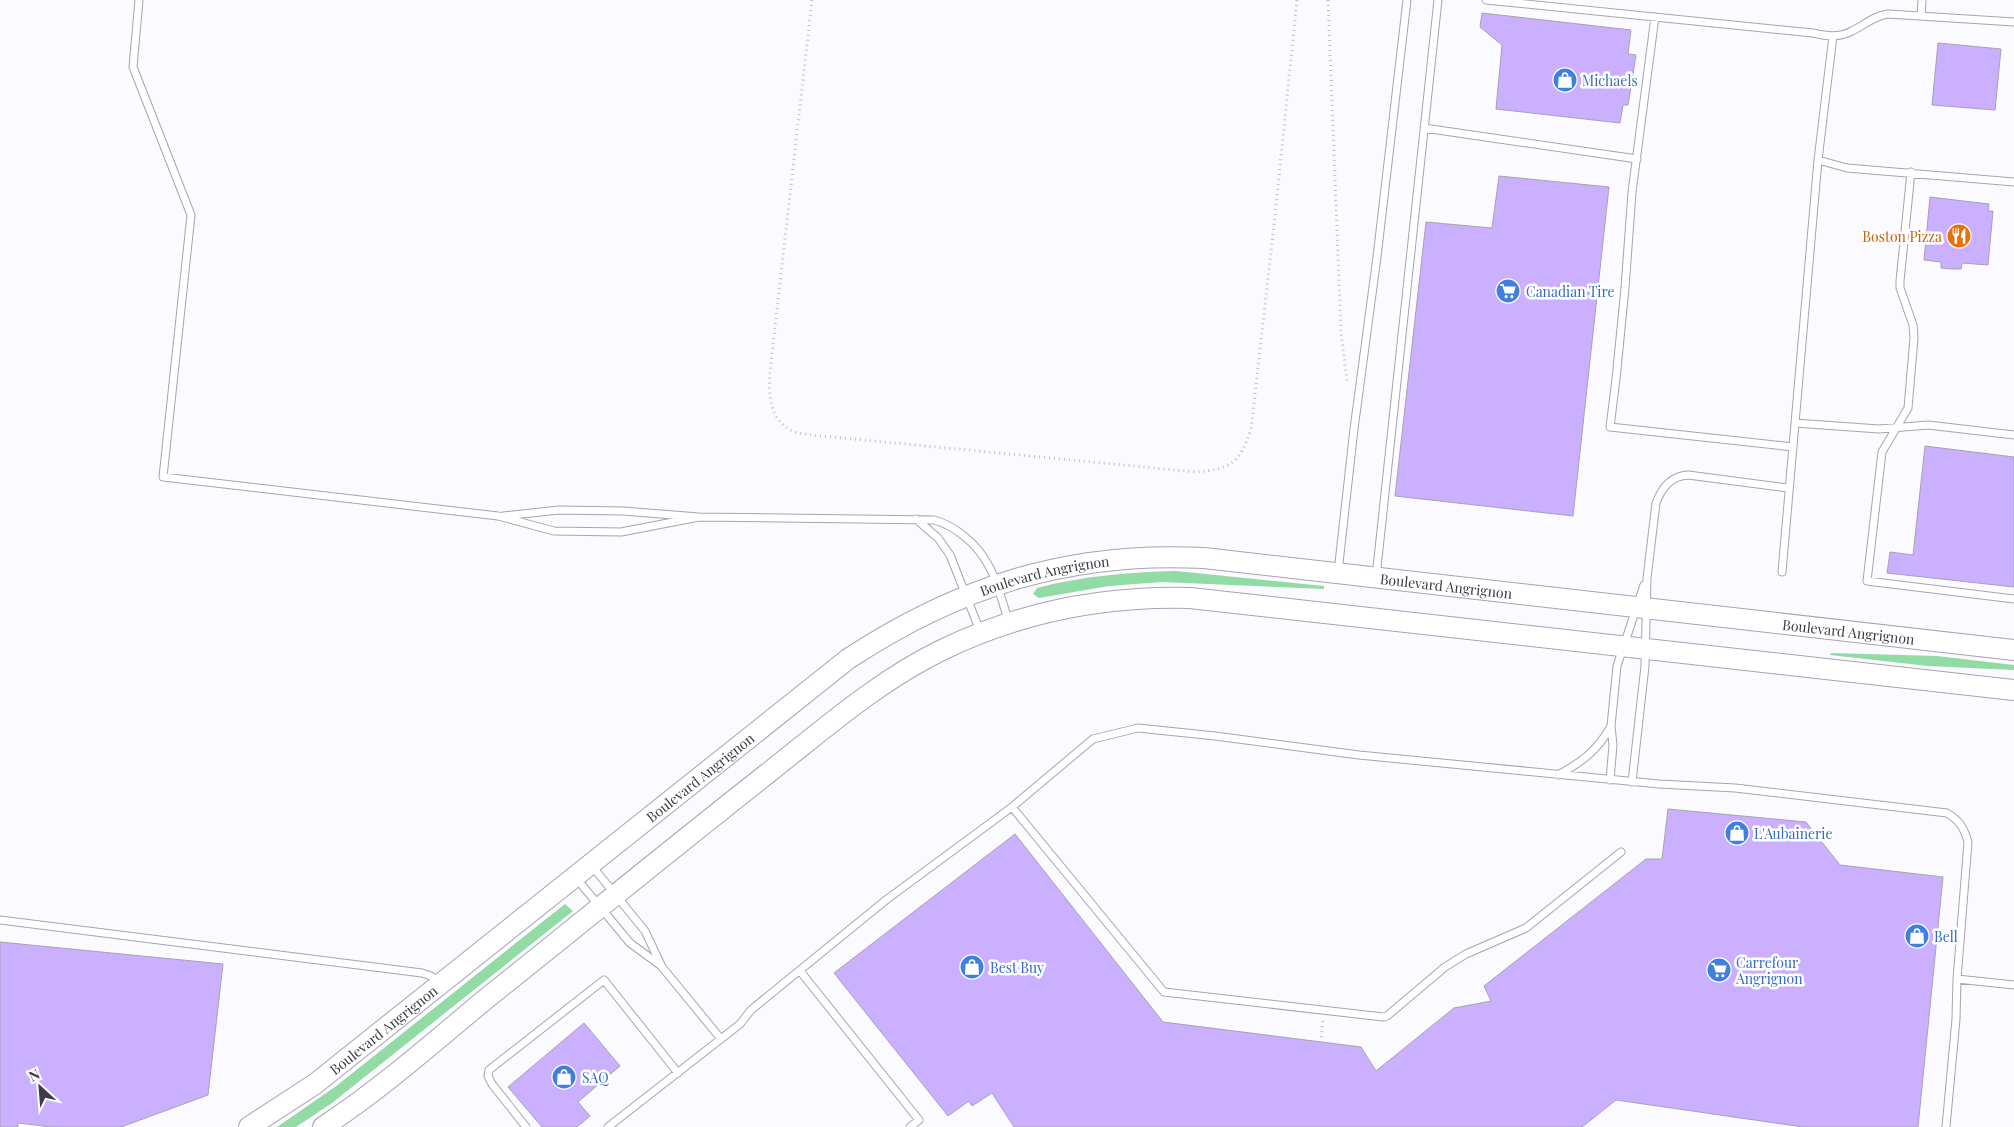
<svg xmlns="http://www.w3.org/2000/svg" width="2014" height="1127" font-family="'Playfair Display',serif">
<rect width="100%" height="100%" fill="#fbfafe"/>
<path fill="#93dba5" d="M1176 571 1324 586V589L1162 582 1109 586 1039 598 1033 594 1037 588C1083 576 1129 572 1176 571Z
M1831 653 1937 656 2014 665V670L1928 666 1830 655Z
M565 904 573 911 332 1103 296 1127H277L335 1087Z"/>
<path fill="#cbb0ff" stroke="#a7a1b5" d="M1482 13 1631 30 1628 54 1636 55 1628 105H1623L1620 123 1496 109 1502 45 1480 27Z
M1938 43 2001 49 1995 110 1932 105Z
M1499 176 1609 187 1573 516 1395 496 1426 222 1492 228Z
M1930 197 1989 204 1988 211H1993L1988 265 1962 263 1961 269H1951L1941 268V262L1924 260Z
M1925 446 2014 457V587L1887 573 1890 552 1913 555Z
M1668 809 1806 822 1840 865 1943 877 1918 1127H1803L1616 1100 1582 1127H1014L992 1093 972 1106 969 1101 948 1116 834 973 1015 834 1163 1022 1361 1047 1376 1071 1454 1008 1491 1001 1484 986 1646 859H1662Z
M0 942 223 964 208 1095 121 1127H51L18 1123V1127H0Z
M584 1023 620 1066 578 1102 590 1116 577 1127H542L508 1087Z"/>
<g fill="none" stroke-linecap="round" stroke-linejoin="round">
<defs>
<path id="service" d="M139 0 133 67 191 215 163 477 498 516 554 531 621 532 699 517
M1486 0 1813 33C1826 36 1839 38 1852 31 1865 25 1873 16 1888 14L2014 22
M1921 16 1922 0
M1655 17 1632 192 1625 288 1616 379 1610 427 1793 447
M1424 128 1637 159
M1818 160 1847 168 2014 182
M1911 172 1900 281V288L1913 325 1914 338 1908 408 1882 452 1867 581 2014 599
M1795 423 1879 429 1928 425 2014 435
M503 516 559 510 623 511 699 517 934 520C946 523 954 528 964 536 993 559 998 588 1009 623
M916 519 938 538 950 555 980 631
M1338 572 1354 429 1377 257 1407 0
M1782 572 1818 160 1833 36
M1376 577 1438 0
M1558 775C1582 762 1598 750 1611 726
M1610 780 1613 745 1611 726 1617 666 1644 585
M1632 782 1645 666 1647 578 1656 503C1662 487 1671 476 1688 475L1788 488
M1012 807 1164 992 1383 1017 1387 1016 1445 967 1466 954 1526 928 1621 852
M592 866 645 931 662 967 721 1039
M576 878 630 943 660 965
M0 920 422 973 431 976 439 982
M800 971 919 1120 910 1127
M1957 979 2014 985
M526 1127 492 1084 488 1076 489 1070 604 980 678 1073
M608 1127 740 1024 751 1010 886 900 1012 807 1093 739 1138 728 1215 736 1359 755 1659 784 1735 788 1947 813C1960 821 1964 828 1968 842L1957 979 1956 1019 1946 1127"/>
<g id="secondary">
<path id="s1" d="M249 1127 315 1084 345 1060 848 659C959 586 1070 551 1204 558L2014 650"/>
<path d="M323 1127C381 1089 434 1042 487 998 581 923 674 847 768 773 824 729 878 681 942 650 1020 612 1104 596 1190 598L2014 690"/>
</g>
</defs>
<use href="#service" stroke="#a8a2b6" stroke-width="9"/>
<use href="#secondary" stroke="#a8a2b6" stroke-width="22"/>
<path stroke="#c0bfc4" stroke-width="3" stroke-dasharray="1 4" stroke-linecap="butt" d="M812 0 770 371C769 394 768 418 792 431 797 433 805 434 811 435L1196 472C1232 469 1239 463 1251 430L1275 216 1297 0
M1328 0 1341 333 1347 381
M1321 1042 1323 1020"/>
<use href="#service" stroke="#fff" stroke-width="7"/>
<use href="#secondary" stroke="#fff" stroke-width="20"/>
</g>
<defs>
<symbol id="shop-disc" viewBox="-11 -11 22 22"><circle r="9.5" fill="#3f7fe0" stroke="#fff"/><path d="M-5-2.5h2.3a2.7 3.5 0 0 1 5.4 0H5L5.5 6h-11ZM-1.5-2.5h3a1.5 2.3 0 0 0-3 0Z" fill="#fff"/></symbol>
<symbol id="restaurant-disc" viewBox="-11 -11 22 22"><circle r="9.5" fill="#e8710a" stroke="#fff"/><path d="M-5-6h1v4h1v-4h1v4h1v-4h1v5L-1.5 .5V6h-2V.5L-5-1ZM5-6V6H3V1.5H1.5Q1.5-4 5-6Z" fill="#fff"/></symbol>
<symbol id="supermarket-disc" viewBox="-11 -11 22 22"><circle r="9.5" fill="#3f7fe0" stroke="#fff"/><path d="M-6-5.5h2.5l.6 2H6L4.5 2H-2.5L-4.4-4H-6ZM-1.5 3.2a1.3 1.3 0 1 0 .1 0ZM3 3.2a1.3 1.3 0 1 0 .1 0Z" fill="#fff"/></symbol>
</defs>
<g fill-rule="evenodd">
<use href="#shop-disc" x="1551" y="66" width="28" height="28"/>
<use href="#restaurant-disc" x="1945" y="222" width="28" height="28"/>
<use href="#supermarket-disc" x="1494" y="277" width="28" height="28"/>
<use href="#shop-disc" x="1723" y="819" width="28" height="28"/>
<use href="#shop-disc" x="1903" y="922" width="28" height="28"/>
<use href="#shop-disc" x="958" y="953" width="28" height="28"/>
<use href="#supermarket-disc" x="1705" y="956" width="28" height="28"/>
<use href="#shop-disc" x="550" y="1063" width="28" height="28"/>
</g>
<g text-anchor="middle" dominant-baseline="central" stroke-width="5" stroke-linejoin="round" paint-order="stroke">
<g font-size="14" fill="#366cbe" stroke="#fff" text-anchor="start">
<text x="1582" y="80">Michaels</text>
<text x="1526" y="291">Canadian Tire</text>
<text x="1754" y="833">L'Aubainerie</text>
<text x="1934" y="936">Bell</text>
<text x="1736" y="962">Carrefour<tspan x="1736" dy="16">Angrignon</tspan></text>
<text x="990" y="967">Best Buy</text>
<text x="582" y="1077">SAQ</text>
</g>
<g font-size="14" fill="#c56008" stroke="#fff" text-anchor="end">
<text x="1942" y="236">Boston Pizza</text>
</g>
<g font-size="14" fill="#3d3b43" stroke="#fff">
<text stroke="none"><textPath href="#s1" startOffset="976">Boulevard Angrignon</textPath></text>
<text stroke="none"><textPath href="#s1" startOffset="1381">Boulevard Angrignon</textPath></text>
<text stroke="none"><textPath href="#s1" startOffset="1786">Boulevard Angrignon</textPath></text>
<text stroke="none"><textPath href="#s1" startOffset="571">Boulevard Angrignon</textPath></text>
<text stroke="none"><textPath href="#s1" startOffset="166">Boulevard Angrignon</textPath></text>
</g>
</g>
<g transform="translate(40 1087) rotate(334)" stroke="#ffffff" stroke-width="4" paint-order="stroke">
<path d="M0-4L9 19L0 12L-9 19Z" fill="#3d3b43"/>
<text y="-8" font-size="14" font-weight="bold" text-anchor="middle" fill="#3d3b43">N</text>
</g>
</svg>
